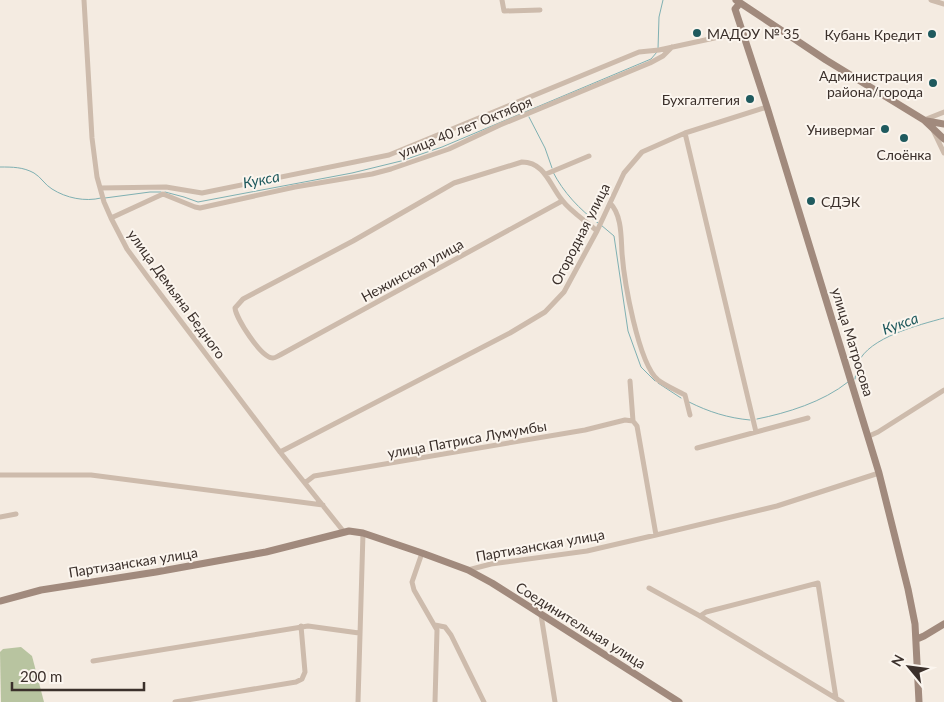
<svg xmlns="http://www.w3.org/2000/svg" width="944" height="702" font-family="Lato,sans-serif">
<rect width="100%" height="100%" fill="#f4ebe1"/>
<path fill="#b8c4a0" d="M21 647 32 656 44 702H1L0 652 3 649Z"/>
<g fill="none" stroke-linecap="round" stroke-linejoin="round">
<path stroke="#7fb0b2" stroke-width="1" d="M658 49 659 17 663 0
M529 117 545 148 552 168
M0 167C13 167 23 167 34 173 41 177 45 185 52 189 66 198 85 202 101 198
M553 172C563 192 580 210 598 223
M165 192 184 197 198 202 352 173 401 161 442 147 651 59 657 52
M105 198 150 192H161
M601 225 614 236 628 331 641 367 655 381
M855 379C856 374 856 368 858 363 869 337 919 325 944 318
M658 383 681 398
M689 402C709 412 728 418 750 420
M757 419C787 413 823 402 848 382"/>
<path stroke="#cdbbac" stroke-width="5" d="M84 0 92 138 97 177 104 202 111 218 127 249 149 279 280 452 344 532
M502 0 504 11 540 10
M931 0 944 4
M924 120 944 112
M933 130 944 153
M685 133 756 432
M546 174 589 156
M100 188 166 187 202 193 389 155 639 52 659 50 742 32
M562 201 280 355C278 356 275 358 273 358 261 358 236 318 235 308L243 299 353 241 454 183 522 162C545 162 550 186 562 200 571 212 586 221 597 231
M610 203C622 215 621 237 622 253 624 280 638 363 658 380 666 386 676 390 685 395L690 415
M111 218 163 194 195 207 200 208 295 187 372 174 391 169 449 149 500 125 650 63 663 56 672 47
M630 381 633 421 637 426 656 535
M869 436 878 432 944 390
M697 448 808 418
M280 452 510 333 545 312 564 292 597 231 624 173 642 152 685 133 767 107
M0 475H91L323 505
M306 482 314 476 585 430 625 420 633 421
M0 517 16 514
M422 553 412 582 414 590 437 630 435 702
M468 570 491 564 587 551 656 535 777 506 879 473
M649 588 700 616 842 702
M541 615 555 702
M700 616 706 612 818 583 836 698
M435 625 445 627 451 635 484 702
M93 661 308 626 359 633
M175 702 296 682 302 679 305 672 301 626
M358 702 363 533"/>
<path stroke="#a18a7d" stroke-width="7" d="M736 0 826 60 924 120 944 139
M740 3 735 9 767 107 879 473 908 589 915 624 919 702
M927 121 944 124
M0 601 41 590 156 572 266 552 349 531 363 533 422 553 468 570 492 583 679 702
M917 639 924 636 944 624"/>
</g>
<g fill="#1f5a5e" stroke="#fbf5ee" stroke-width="2">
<circle cx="697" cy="33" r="5"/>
<circle cx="932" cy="34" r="5"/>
<circle cx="933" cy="83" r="5"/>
<circle cx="750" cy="99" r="5"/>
<circle cx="885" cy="129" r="5"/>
<circle cx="904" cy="138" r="5"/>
<circle cx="811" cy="201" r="5"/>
</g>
<g text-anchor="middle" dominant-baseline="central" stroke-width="4" stroke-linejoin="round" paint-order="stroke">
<g font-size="14" fill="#3b302b" stroke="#fbf5ee" text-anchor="end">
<text x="707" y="33" text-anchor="start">МАДОУ № 35</text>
<text x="922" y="34">Кубань Кредит</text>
<text x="923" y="75">Администрация<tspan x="923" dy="16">района/города</tspan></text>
<text x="740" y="99">Бухгалтегия</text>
<text x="875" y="129">Универмаг</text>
<text x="904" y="154" text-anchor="middle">Слоёнка</text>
<text x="821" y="201" text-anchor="start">СДЭК</text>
</g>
<g font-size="14" fill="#3b302b" stroke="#fbf5ee">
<text transform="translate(465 127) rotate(-22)">улица 40 лет Октября</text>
<text transform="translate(580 234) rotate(-63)">Огородная улица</text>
<text transform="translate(412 270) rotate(-29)">Нежинская улица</text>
<text transform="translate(177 294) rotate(54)">улица Демьяна Бедного</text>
<text transform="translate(853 342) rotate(73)">улица Матросова</text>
<text transform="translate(467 439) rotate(-10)">улица Патриса Лумумбы</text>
<text transform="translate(540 545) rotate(-10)">Партизанская улица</text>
<text transform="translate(133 562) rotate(-9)">Партизанская улица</text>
<text transform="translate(581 625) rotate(32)">Соединительная улица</text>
</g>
<g font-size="15" font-style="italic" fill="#1f5a5e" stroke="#fbf5ee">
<text transform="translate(261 179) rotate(-11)">Кукса</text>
<text transform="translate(900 323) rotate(-20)">Кукса</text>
</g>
</g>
<g transform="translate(909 667) rotate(299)" stroke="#fbf5ee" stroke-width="4" paint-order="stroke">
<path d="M0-4L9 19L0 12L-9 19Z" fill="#3b302b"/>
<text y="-8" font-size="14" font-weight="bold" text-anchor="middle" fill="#3b302b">N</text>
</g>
<path d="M12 682v8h132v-8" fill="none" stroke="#3b302b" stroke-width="2.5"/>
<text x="20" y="682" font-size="15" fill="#3b302b" stroke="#fbf5ee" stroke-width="4" paint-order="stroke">200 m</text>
</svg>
